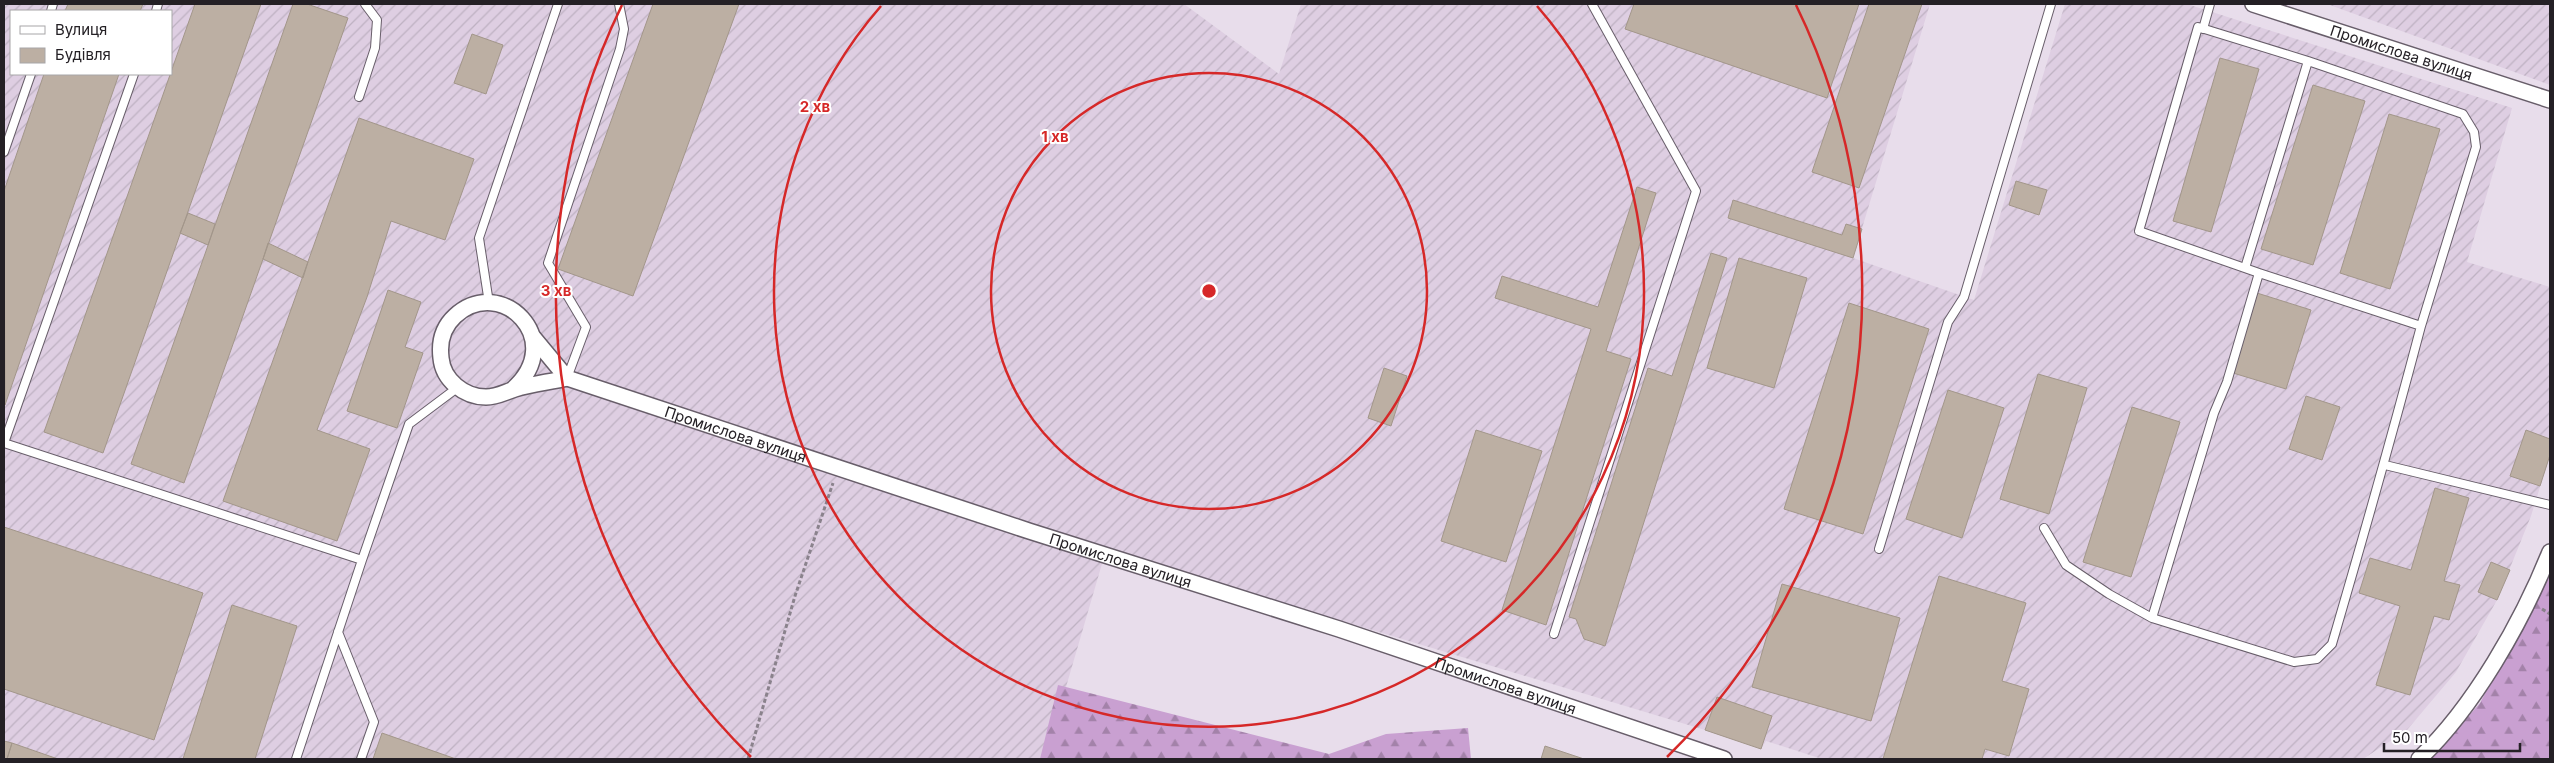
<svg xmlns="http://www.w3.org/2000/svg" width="2554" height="763" font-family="Inter,sans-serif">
<defs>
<pattern id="industrial-furrows" width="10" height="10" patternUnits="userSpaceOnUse" patternTransform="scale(1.25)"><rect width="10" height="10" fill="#decee2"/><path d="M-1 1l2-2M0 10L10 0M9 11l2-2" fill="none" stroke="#beb1c2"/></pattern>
<pattern id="forest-firs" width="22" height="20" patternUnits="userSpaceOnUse" patternTransform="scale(1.25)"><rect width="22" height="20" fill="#c9a0d1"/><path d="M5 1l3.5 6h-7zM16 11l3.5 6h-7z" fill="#a382a9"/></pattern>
</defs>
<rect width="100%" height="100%" fill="#e8ddeb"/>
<path fill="url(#industrial-furrows)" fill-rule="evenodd" d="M4 4H1184L1279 74 1301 4H1930L1853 258 1974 300 2065 4H2187L2512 108 2467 262 2550 287V455L2531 516 2497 600 2456 672 2407 730 2363 759H1822L1766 741 1761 749 1705 730 1106 550 1045 759H4ZM11 11H171V74H11Z
M2327 4H2550V85Z"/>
<path fill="url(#forest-firs)" d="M2550 569V759H2431L2480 703Z
M1058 685 1329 754 1386 734 1468 728 1471 759H1040Z"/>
<path fill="#bcafa3" stroke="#a2968a" d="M68 4H143L140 11H65Z
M195 4H261L103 453 44 432Z
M293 4H307L348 18 184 483 131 464Z
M653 4H739L633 296 558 269Z
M1634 4H1859L1827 98 1625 29Z
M1869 4H1922L1859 188 1812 172Z
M472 34 503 45 486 94 454 83Z
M2220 58 2259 69 2211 232 2173 221Z
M44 74H119L5 405 4 191Z
M2313 85 2365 101 2313 265 2261 249Z
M2389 114 2440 129 2390 289 2340 273Z
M359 118 474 159 445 240 391 221 367 297 317 430 370 449 337 541 223 501Z
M2016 181 2047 190 2039 215 2009 205Z
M1637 187 1656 193 1606 351 1631 359 1546 625 1502 610 1591 329 1495 298 1502 276 1598 307Z
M1733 200 1842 235 1846 224 1862 229 1853 258 1728 218Z
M188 213 215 224 208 245 180 233Z
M268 243 308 262 303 278 263 259Z
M1711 253 1727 258 1605 646 1584 639 1576 619 1569 617 1648 368 1672 376Z
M1739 258 1807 278 1774 388 1707 368Z
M388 290 421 302 405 347 423 353 397 428 347 411Z
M2257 293 2311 310 2286 389 2233 373Z
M1849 303 1929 329 1863 534 1784 509Z
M1384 368 1407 376 1391 426 1368 418Z
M2038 374 2087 388 2049 514 2000 499Z
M1948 390 2004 408 1962 538 1906 519Z
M2306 396 2340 407 2322 460 2289 449Z
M2132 407 2180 422 2131 577 2083 562Z
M1476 430 1542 451 1506 562 1441 541Z
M2526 430 2550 439V455L2540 486 2510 476Z
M2435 488 2469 498 2444 581 2460 585 2449 620 2434 616 2410 695 2376 685 2400 606 2359 593 2370 558 2411 570Z
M4 527 203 593 154 740 4 689Z
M2491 562 2510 570 2497 600 2478 592Z
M1939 576 2026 603 2002 681 2029 689 2009 756 1985 749 1982 759H1883Z
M1782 584 1900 618 1871 721 1752 687Z
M232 605 297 626 255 759H183Z
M1717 697 1772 716 1761 749 1705 730Z
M382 733 456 759H373Z
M4 741 12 743 7 759H4Z
M12 743 58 759H7Z
M1545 746 1584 759H1541Z"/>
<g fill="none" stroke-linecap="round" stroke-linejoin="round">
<defs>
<path id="lane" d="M51 11 53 4
M156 11 158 4
M2203 29 2210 4
M134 74 4 443 362 560
M359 97 375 48 377 20 365 4
M4 152 31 74
M2245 268 2308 61 2463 114 2474 132 2476 147 2421 326
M2259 273 2421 326C2393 432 2363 538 2332 644L2317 659 2294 662 2152 618 2214 413 2227 382Z
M2259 273 2139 231 2198 27 2308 61
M489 303 479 238 558 4
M567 378 586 327 548 263 620 49 624 29 619 4
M2385 465 2550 505
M2044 528 2066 565 2109 594 2152 618
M1879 549 1948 322 1964 297 2051 4
M338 632 374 722 361 759
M1554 634 1696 191 1592 4
M296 759 362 560 409 424 457 388"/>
<g id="street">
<path id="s1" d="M2253 4 2550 100"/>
<path id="s2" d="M533 337 567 378 1029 531 1339 629 1724 759"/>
<path d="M513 389C568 340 501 274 455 316 443 327 439 342 441 358 443 380 464 397 486 397 497 397 505 392 515 389 532 384 550 382 567 378"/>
<path d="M2419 759C2474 707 2522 622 2550 552"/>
</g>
</defs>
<use href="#lane" stroke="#685e6a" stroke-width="10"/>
<use href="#street" stroke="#685e6a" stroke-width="18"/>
<path stroke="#8a828c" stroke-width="3" stroke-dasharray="4 2.5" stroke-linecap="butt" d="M2542 609 2550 614
M748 759 795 596 833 483"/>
<use href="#lane" stroke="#fff" stroke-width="8"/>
<use href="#street" stroke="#fff" stroke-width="15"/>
</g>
<g fill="none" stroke="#d62828" stroke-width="2.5">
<circle cx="1209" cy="291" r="218"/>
<path d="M1537 6A435 435 0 1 1 881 6"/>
<path d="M751 757A653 653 0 0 1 622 5M1796 5A653 653 0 0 1 1667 757"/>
</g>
<g text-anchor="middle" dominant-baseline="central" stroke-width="4" stroke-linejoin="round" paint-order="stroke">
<g font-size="15" fill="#242025" stroke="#fff">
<text stroke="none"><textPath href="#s1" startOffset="156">Промислова вулиця</textPath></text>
<text stroke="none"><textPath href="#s2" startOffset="231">Промислова вулиця</textPath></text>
<text stroke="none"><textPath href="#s2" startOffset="636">Промислова вулиця</textPath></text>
<text stroke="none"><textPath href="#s2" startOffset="1041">Промислова вулиця</textPath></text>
</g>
</g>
<circle cx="1209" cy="291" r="8" fill="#d62828" stroke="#fff" stroke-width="2.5"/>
<g font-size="15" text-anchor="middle" font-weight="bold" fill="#d62828" stroke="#fff" stroke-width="4" stroke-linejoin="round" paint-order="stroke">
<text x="815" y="112">2 хв</text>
<text x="1055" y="142">1 хв</text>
<text x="556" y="296">3 хв</text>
</g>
<rect width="2554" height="763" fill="none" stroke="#242025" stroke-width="10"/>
<rect x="10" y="10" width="162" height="65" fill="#ffffff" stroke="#a7a6a8"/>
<rect x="20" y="26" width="25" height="8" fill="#ffffff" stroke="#a7a6a8"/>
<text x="55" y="35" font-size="15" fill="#242025">Вулиця</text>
<rect x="20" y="48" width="25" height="15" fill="#bcafa3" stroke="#a7a6a8"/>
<text x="55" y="60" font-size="15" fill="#242025">Будівля</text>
<path d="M2384 743v8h136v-8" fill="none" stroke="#242025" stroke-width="2.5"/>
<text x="2392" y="743" font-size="15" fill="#242025" stroke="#ffffff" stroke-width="4" paint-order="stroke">50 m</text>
</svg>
